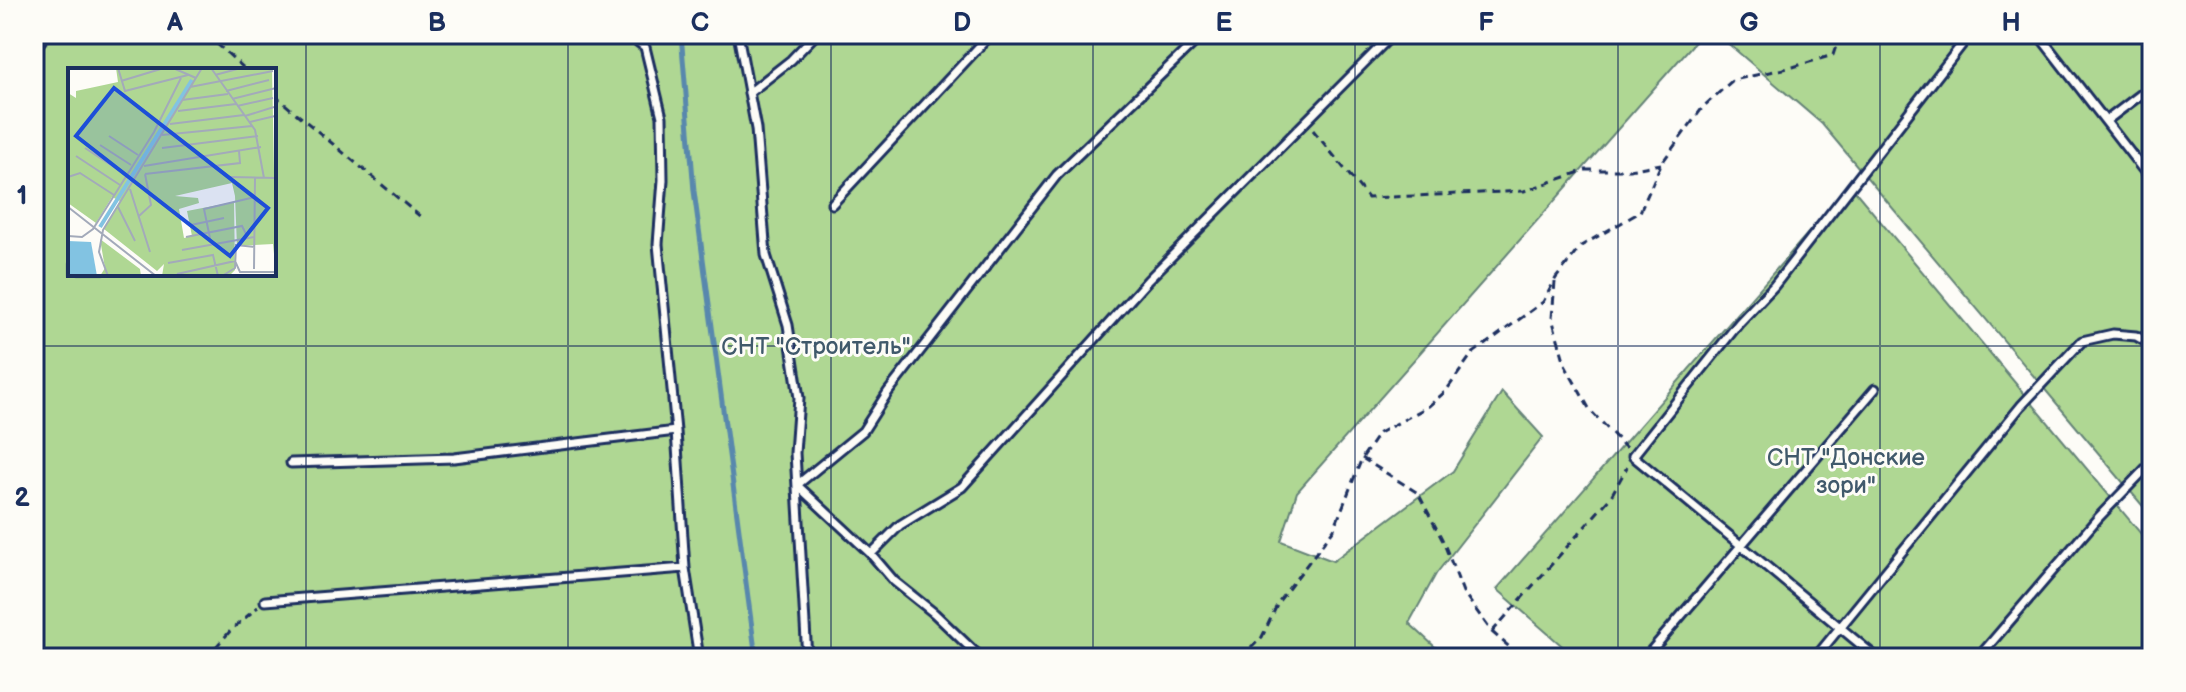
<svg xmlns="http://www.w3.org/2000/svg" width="2186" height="692" font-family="'Balsamiq Sans',sans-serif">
<rect width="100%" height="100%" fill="#fdfcf7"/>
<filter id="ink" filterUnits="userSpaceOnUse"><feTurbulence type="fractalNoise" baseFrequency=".0125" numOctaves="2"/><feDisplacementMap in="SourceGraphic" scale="16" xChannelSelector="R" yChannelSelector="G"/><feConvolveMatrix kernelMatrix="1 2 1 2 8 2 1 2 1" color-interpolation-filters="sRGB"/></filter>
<g filter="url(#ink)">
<path fill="#afd793" stroke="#658378" stroke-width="2" fill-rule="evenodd" d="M34 34H1702L1297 492 1281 541 1333 561 1453 471 1502 392 1543 437 1436 574 1409 623 1447 658H34ZM70 70H274V274H70Z
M1717 34H2152V517L1822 124Z
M1850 185 2152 547V658H1576L1497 589Z"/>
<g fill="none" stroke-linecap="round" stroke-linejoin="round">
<path stroke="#5988ad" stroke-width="5" d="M681 34 694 191 756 658"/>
<defs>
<path id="lane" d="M628 34 645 47 662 117 663 180 658 244 676 431 685 568 699 658
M738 34 756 129 766 255 788 325 799 398 795 453 807 658
M2038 34 2152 181
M749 93 791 60 816 34
M2106 121 2152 86
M832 204 991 34
M291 463 454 458 676 431
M797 485 863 431 888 392 1057 175 1203 34
M797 485 871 554 894 581 934 613 981 658
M871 554 900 525 962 487 1148 280 1393 34
M265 601 685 568
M1645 658 1875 389
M1815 658 2021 406 2082 341 2113 334 2136 336 2152 345
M1877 658 1633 456 1739 323 1774 286 1970 34
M1978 658 2098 518 2152 462
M2143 658 2152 647"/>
</defs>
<use href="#lane" stroke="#1b2f5e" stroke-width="13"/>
<path stroke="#1b2f5e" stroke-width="3" stroke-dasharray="8 6" stroke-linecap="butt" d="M206 34 246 70
M34 57 53 34
M274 95 422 218
M1313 130 1368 198 1524 191 1586 170H1629L1661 164
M1555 282 1552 318 1566 367 1590 410 1626 448
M1362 458 1418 493 1443 541 1463 592 1492 632 1522 658
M1492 632 1610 498 1627 467
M206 658 232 629 258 607
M1241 658 1262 637 1279 601 1334 529 1362 458 1379 433 1429 406 1446 391 1472 354 1543 302 1556 278 1581 246 1640 212 1661 164 1703 107 1733 80 1793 67 1833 55 1840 34"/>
<use href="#lane" stroke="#fdfcf7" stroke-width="7"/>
</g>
</g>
<path fill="none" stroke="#1b2f5e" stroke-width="2" stroke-opacity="0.55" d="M306 34V658M568 34V658M831 34V658M1093 34V658M1355 34V658M1618 34V658M1880 34V658M34 346H2152"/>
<g text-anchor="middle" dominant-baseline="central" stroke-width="6" stroke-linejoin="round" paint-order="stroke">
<g font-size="24" fill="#40596b" stroke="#fdfcf7">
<text x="816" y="346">СНТ "Строитель"</text>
<text x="1846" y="457">СНТ "Донские<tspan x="1846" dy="28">зори"</tspan></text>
</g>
</g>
<g transform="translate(68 68)">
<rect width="208" height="208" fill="#fdfcf7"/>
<path d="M48 0H204L208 206 205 176 169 178 167 128 164 115 107 128 130 130 131 135 111 141 116 170 124 168 119 143 166 134 167 202 161 208H94L96 196 89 203 36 161 52 133 44 129 28 155 0 135V25L8 30V23L50 14ZM32 171 72 201 73 208H32L37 200Z" fill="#afd793"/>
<path d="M0 173 23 174 29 208H0Z" fill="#82c3e2"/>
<path fill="none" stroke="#82c3e2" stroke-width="4" d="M32 159 124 12"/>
<path fill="none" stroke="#a3aaba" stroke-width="2" d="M50 0 57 23 120 7M105 0 128 10M143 0 187 62 196 110M147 7 173 0M53 13 96 0M122 19 205 3M158 23 201 12M164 31 208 20M114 32 160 26M169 38 205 30M110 43 168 36M177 48 206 39M182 54 207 48M102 56 176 47M94 67 184 58M41 68 70 87M32 77 63 97M17 80 58 107M94 80 190 68M8 88 52 117M76 98 193 79M77 106 172 95 171 83M0 109 12 105 46 127M160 109 208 110M62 121 82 184M0 139 88 208M50 139 67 173M71 148 83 137 77 106M123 157 156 150M0 168 14 169 25 161 86 64 113 10M118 169 174 158 179 168M143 175 136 141 187 129M114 182 186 169M100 195 145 187 150 208M186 201 187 110M109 206 167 193 172 204H208M40 208 31 184 35 162 134 0M154 208 167 200 168 177 187 179"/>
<path fill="#1d4ed8" fill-opacity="0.15" stroke="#1d4ed8" stroke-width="4" d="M46 20 200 140 162 188 8 68Z"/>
<rect width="208" height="208" fill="none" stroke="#1b2f5e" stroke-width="4"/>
</g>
<rect width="2186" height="692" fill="none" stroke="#fdfcf7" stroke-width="88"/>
<rect x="44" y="44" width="2098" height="604" fill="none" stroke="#1b2f5e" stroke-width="3"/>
<g font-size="26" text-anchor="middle" font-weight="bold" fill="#1b2f5e">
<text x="175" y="31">A</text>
<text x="437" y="31">B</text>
<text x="700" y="31">C</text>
<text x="962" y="31">D</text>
<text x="1224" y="31">E</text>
<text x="1486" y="31">F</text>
<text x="1749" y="31">G</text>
<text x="2011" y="31">H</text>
<text x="22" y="204">1</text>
<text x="22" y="506">2</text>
</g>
</svg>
